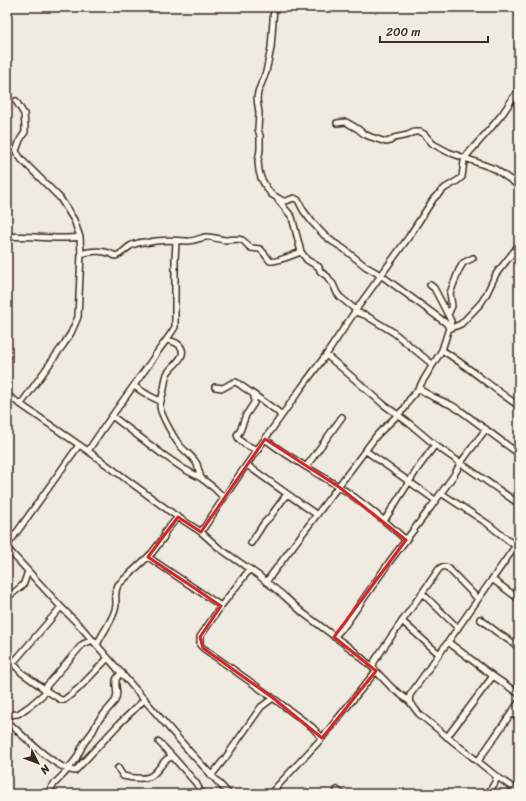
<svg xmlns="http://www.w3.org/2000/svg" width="526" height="801" font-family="Sriracha,sans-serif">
<rect width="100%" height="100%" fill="#f0ebe0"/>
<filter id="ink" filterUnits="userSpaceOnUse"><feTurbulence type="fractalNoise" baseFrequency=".025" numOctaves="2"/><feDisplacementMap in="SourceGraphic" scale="8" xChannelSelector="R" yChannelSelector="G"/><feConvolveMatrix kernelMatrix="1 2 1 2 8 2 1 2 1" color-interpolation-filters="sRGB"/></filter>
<g filter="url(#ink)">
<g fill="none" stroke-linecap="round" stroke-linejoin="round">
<defs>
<path id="minor" d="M274 7 271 48 266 72 258 92 257 99 259 113 258 129 260 136V150L258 161 259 171 261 178 266 187 271 194 283 201H286L294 198 298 200 303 210 312 222 324 235 333 242 344 249 365 266 382 276 446 323 449 328 442 350 421 384 420 387 421 390 424 392 433 397 451 405 461 411 519 454
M16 101 24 114 25 127V132L20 140 16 151 17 153 22 160 60 198 74 220 80 237 81 254 78 317 71 333 64 344 21 404
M337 123 346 122 358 129 364 134 371 137 386 142 390 141 394 138 408 135 414 132H420L424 134 433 144 448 152 465 158 495 169 519 186
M278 200 292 217 301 252 307 260 319 267 320 271 328 277 329 280 333 284 337 293 340 297 356 310
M7 236C17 237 26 236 36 237 50 238 67 239 80 237
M81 254C91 250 106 250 115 256 124 254 126 246 135 244 138 243 142 242 144 242 148 242 147 243 150 242 162 239 175 240 187 241 190 242 201 238 205 237 213 236 219 240 226 240 231 240 237 238 242 240 246 242 247 246 251 248L260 249C263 251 269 260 270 261 274 263 296 254 301 252
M430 285 434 288 445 309 451 321 449 328
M355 312 365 315 393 332 432 364
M448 315 452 306 450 293 459 270 463 263 473 258
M449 329 461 324 481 303 486 295 496 274 519 245
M167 340C172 341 177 342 180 346 189 356 171 366 167 374 165 379 165 384 164 389 163 395 160 401 160 407 161 415 173 436 178 443 183 450 190 454 195 461L197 464 201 478
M442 350C469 367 492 388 519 406
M326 355 343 369 383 404 410 424 435 445 519 504
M134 386C143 392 151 398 161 401
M215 387 223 388 232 383 236 382 277 411 281 416
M7 395 88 451 172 513 201 532 219 548 258 575 284 596 303 613 354 651 373 668 392 688 409 701
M254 395V403L246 415 240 431 237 435C239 443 250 447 258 450
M112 416 162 454 184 469 201 478 214 488 224 498
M265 439C288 457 313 471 338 486 362 501 385 521 406 540
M88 451C108 420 131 390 152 360 159 349 168 339 175 327V260L176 241
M366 451 435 500
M247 465C270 482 293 498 317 515
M306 467 342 417
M441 493 488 524 519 549
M384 521 418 468 435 445
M201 532 240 474 302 387 326 355 358 307 408 238 434 198 445 188 457 181 462 177 464 161 467 155 490 129 503 113 519 89
M251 543 264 523 270 517 287 494
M7 546 79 445
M7 548 61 607 81 627 190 752 229 794
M148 557 221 606
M250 569 221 606 200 637V645L203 648 273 698 312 727 322 738
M492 579 519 599
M266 582 377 435 405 408 409 400 420 387
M422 593 458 628
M7 598 22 586 24 583 28 571
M480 619 498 633 519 647
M402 621 439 654
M334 637 346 624 390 561 431 507 454 475 462 461 486 429
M448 642 493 676 519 694
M97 645C102 633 111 623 115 610 118 601 113 595 118 585L152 553 164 537 165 532 178 517
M7 659 10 660 22 673 47 691 61 700H64L78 689 108 658
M13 663 61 607
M373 668 374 662 384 647 439 569C442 566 444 566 448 568L478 599
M44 689 81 646 83 644 93 640
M511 713 519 718
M7 715 18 714 31 705 47 691
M7 721C21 734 57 770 75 771L119 724 145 699
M447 737 493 676
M159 742 173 757
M478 761 519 702
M118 768 123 776C131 778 140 780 149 777 159 773 163 757 173 757L196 783 202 794
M211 776 226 757 261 707 273 698
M496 776 519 792
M337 790 342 794
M47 794 54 784 64 774 76 759 84 743 93 731 98 721 115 701C119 694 115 688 116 681 116 678 119 675 122 673
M270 794 322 738 376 671
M487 794C491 788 497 783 496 776L419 714 409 701 410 695 429 668 448 642 519 541"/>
</defs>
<use href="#minor" stroke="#3b2a1e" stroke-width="8"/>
<use href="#minor" stroke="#fbf7ec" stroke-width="5"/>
</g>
</g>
<path fill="none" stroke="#d62828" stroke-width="3" stroke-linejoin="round" d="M265 439 339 487 406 540 334 637 376 671 322 738 273 698 203 648 200 637 221 606 148 557 178 517 201 532Z"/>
<rect width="526" height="801" fill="none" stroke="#fbf7ec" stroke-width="24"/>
<rect x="12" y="12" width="502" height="777" fill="none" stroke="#3b2a1e" stroke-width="1.5" filter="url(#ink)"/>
<g transform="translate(38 763) rotate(132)" stroke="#fbf7ec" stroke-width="3" paint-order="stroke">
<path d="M0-3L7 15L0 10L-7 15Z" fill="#3b2a1e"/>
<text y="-6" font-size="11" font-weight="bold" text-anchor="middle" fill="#3b2a1e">N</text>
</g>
<path d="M380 36v6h108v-6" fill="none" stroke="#3b2a1e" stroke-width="2"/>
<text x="386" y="36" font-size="12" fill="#3b2a1e" stroke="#fbf7ec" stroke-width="3" paint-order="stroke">200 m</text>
</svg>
